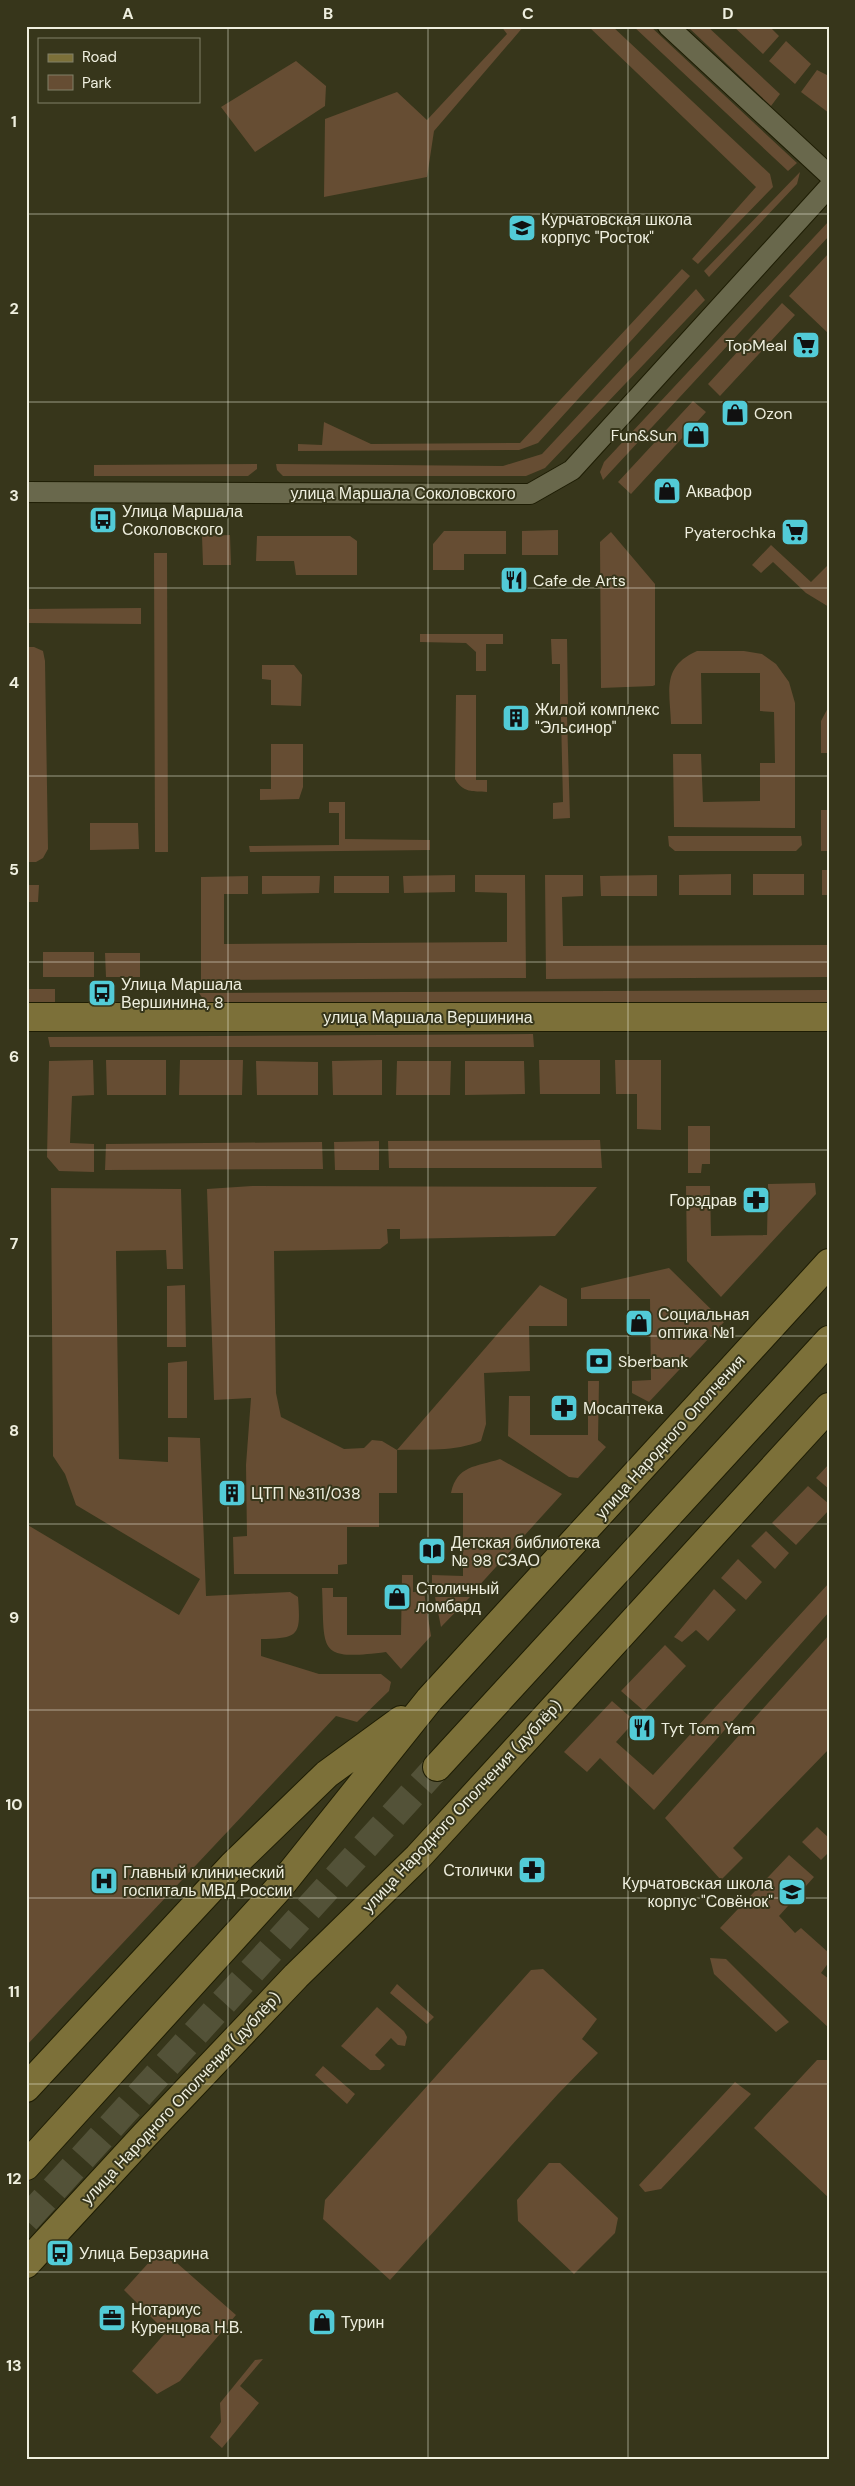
<svg xmlns="http://www.w3.org/2000/svg" width="855" height="2486" font-family="'DM Sans',sans-serif">
<rect width="100%" height="100%" fill="#37361b"/>
<path fill="#664d33" d="M501 26H524L434 131 427 177 324 197 325 119 397 92 427 120 507 34Z
M588 26H612L770 174 773 187 698 264 692 259 756 187Z
M633 26H650L797 163 788 171Z
M687 26H707L780 94 771 106Z
M733 26H769L779 36 763 54Z
M786 41 811 64 795 84 769 61Z
M296 61 326 86 325 106 255 152 221 107Z
M817 70 829 76V113L801 92Z
M800 172 797 184 709 277 704 271Z
M829 221V236L603 480 600 472 604 462Z
M829 253V334L789 296Z
M682 269 690 276 538 443 519 450 298 451V444L322 445 324 422 371 444 520 443Z
M696 289 705 300 545 468 526 476H283L277 470 276 464 503 466 542 454Z
M782 303 795 315 720 396 708 384Z
M693 401 706 412 631 494 618 482Z
M257 464V469L248 476H94V465Z
M558 530V555H522V531Z
M444 531H506V554H464V570H433V544Z
M611 532 655 584V685L653 686 601 688 600 542Z
M230 535 231 565H203L202 536Z
M257 536H350L357 541V575H296L294 561H256Z
M771 545 811 582 829 564V607L806 593 773 562 761 573 752 565Z
M154 553H167L168 852H155Z
M141 608V624L26 623V609Z
M420 634H503V644H486V671H476V652L466 643 420 642Z
M551 639H567L568 705H560V664H552Z
M26 647H34L43 651 45 661 48 849 43 858 36 862H26Z
M697 651H744L762 654 776 664 789 682 795 703V828L674 827 673 754H701L703 802 760 801V763H775L774 712 760 711V673H701L702 724H671C670 691 661 667 697 651Z
M262 665H294L302 675 301 706 271 705V680L262 679Z
M456 695H476V780H487V792C473 791 463 793 455 779Z
M829 706V753H821V721Z
M567 716 570 818 553 819V803L563 802 561 717Z
M271 744H303V787L299 799 260 800V789H271Z
M329 802H345V839L430 840V850L250 852 249 846 339 845V813H329Z
M821 810H829V851H821Z
M90 823H138L139 849 90 850Z
M668 836H801L802 845 796 851H675L669 846Z
M822 870H829V895H822Z
M731 874V895H679V875Z
M753 874H804V895H753Z
M455 875V892L404 893 403 876Z
M475 875H525L526 978 201 980V877L248 876V894H224V944L507 942V893L475 892Z
M545 875H583V896L562 897 563 946 829 945V977L546 979Z
M657 875V896H601L600 876Z
M262 876H320L319 893 262 894Z
M334 876H389V893H334Z
M26 885H39L38 902H26Z
M43 952H94V977H43Z
M105 953H140V977H106Z
M26 989H55V1003L26 1002Z
M829 990V1003H206L199 993Z
M533 1034 534 1047H50L48 1037Z
M93 1060 94 1095 72 1096 70 1143 94 1144V1172L59 1171 47 1157 49 1061Z
M106 1060H166V1095H107Z
M180 1060H243L242 1095H179Z
M382 1060V1095H333L332 1061Z
M539 1060H600V1094H540Z
M615 1060H661V1130L637 1129V1094H616Z
M256 1061 318 1062V1095H257Z
M397 1061H451L450 1095H396Z
M465 1061H524L525 1094 465 1095Z
M688 1126H710V1164H702L701 1173H688Z
M600 1140 602 1168H389L388 1141Z
M379 1141V1170H335L334 1142Z
M322 1142 323 1169 105 1170 106 1144Z
M815 1183 816 1194 721 1297 687 1261 686 1186H710L711 1236 767 1235 768 1184Z
M252 1186 597 1187 555 1236 400 1239V1229H387L388 1243 380 1249 274 1251 276 1393 281 1417 344 1449 364 1448 372 1440 382 1441 397 1450 540 1285 567 1299V1326H529L530 1371 484 1373 486 1424 481 1441C454 1452 426 1449 397 1450V1493H379V1527H347V1564L338 1565V1574H234L233 1537 247 1536 246 1465 251 1398 214 1400 207 1189Z
M51 1188 181 1189 183 1269H167L166 1250 116 1251 119 1459 168 1462V1437L200 1438 206 1596 290 1592 298 1597C301 1636 299 1638 261 1639V1656L319 1674H381L391 1682 389 1691 357 1722 336 1716 26 2046V1524L179 1615 200 1579 76 1505 65 1474 53 1456Z
M669 1268 724 1322 649 1402 632 1393V1381L651 1380 650 1299H581V1288Z
M185 1285 186 1347H167V1286Z
M187 1361V1418H168V1363Z
M588 1381H599L598 1440 606 1447 578 1478 569 1477 508 1436 509 1396H530V1435H588Z
M500 1459 562 1494 476 1589H432V1575L463 1576V1493H451C457 1465 476 1467 500 1459Z
M829 1464V1489L816 1478Z
M808 1486 829 1504V1510L796 1545 772 1523Z
M766 1531 789 1553 775 1569 751 1546Z
M738 1559 762 1582 746 1600 721 1578Z
M402 1575H413V1592H424L431 1636 401 1669 386 1652C316 1661 325 1651 322 1588H333V1597H347V1635H401Z
M829 1583V1612L654 1810 600 1758 587 1772 564 1752 612 1701 635 1721 616 1742 653 1775Z
M714 1589 736 1610 708 1641 696 1630 682 1642 674 1637Z
M435 1597H470L441 1627Z
M829 1635V1749L733 1848 743 1858 721 1880 665 1818Z
M665 1645 686 1666 644 1711 621 1691Z
M817 1827 829 1838V1852L821 1860 802 1842Z
M789 1855 814 1877 779 1916 795 1933 801 1928 829 1953V1962L821 1973 829 1979V2028L720 1928Z
M710 1958 726 1959 789 2022 776 2032 714 1974Z
M543 1969 597 2019 582 2039 598 2053 558 2094 390 2280 323 2219 325 2200 531 1970Z
M397 1984 434 2017 427 2024 390 1993Z
M377 2007 404 2031 407 2037 405 2046 398 2045 391 2038 375 2055 385 2065 380 2070H370L341 2046Z
M817 2060H829V2198L754 2128Z
M323 2066 355 2094 347 2104 315 2075Z
M735 2082 751 2094 661 2189 645 2192 639 2185Z
M549 2163H560L618 2218 615 2233 574 2274 518 2221 517 2200Z
M161 2249 236 2315 180 2381 157 2394 132 2371 166 2332 124 2290Z
M263 2359 240 2386 259 2403 222 2448 210 2437 221 2422 220 2403 255 2360Z"/>
<g fill="none" stroke-linecap="round" stroke-linejoin="round">
<path stroke="#535238" stroke-width="28" stroke-dasharray="28 14" stroke-linecap="butt" d="M26 2220 437 1767"/>
<defs>
<path id="street" d="M668 26 829 175
M26 492 530 494 572 470 829 187"/>
<path id="secondary" d="M26 1017H829
M437 1767 829 1340
M26 2088 233 1865 327 1774 401 1720
M26 2166 278 1889 429 1700 829 1263
M26 2264 145 2135 296 1976 418 1857 829 1407"/>
</defs>
<use href="#street" stroke="#1e1d04" stroke-width="22"/>
<use href="#secondary" stroke="#1e1d04" stroke-width="30"/>
<use href="#street" stroke="#69684c" stroke-width="20"/>
<use href="#secondary" stroke="#7c7039" stroke-width="28"/>
</g>
<path fill="none" stroke="#efefdf" stroke-width="1" stroke-opacity="0.55" d="M228 26V2460M428 26V2460M628 26V2460M26 214H829M26 402H829M26 588H829M26 776H829M26 962H829M26 1150H829M26 1336H829M26 1524H829M26 1710H829M26 1898H829M26 2084H829M26 2272H829"/>
<defs>
<symbol id="school-square" viewBox="-11 -11 22 22"><rect x="-9" y="-9" width="18" height="18" rx="4" fill="#52cbd7" stroke="#37361b"/><path d="M0-5L7-2L0 1L-7-2ZM-4 1L0 2.5L4 1V4Q0 6-4 4Z" fill="#111"/></symbol>
<symbol id="supermarket-square" viewBox="-11 -11 22 22"><rect x="-9" y="-9" width="18" height="18" rx="4" fill="#52cbd7" stroke="#37361b"/><path d="M-6-5.5h2.5l.6 2H6L4.5 2H-2.5L-4.4-4H-6ZM-1.5 3.2a1.3 1.3 0 1 0 .1 0ZM3 3.2a1.3 1.3 0 1 0 .1 0Z" fill="#111"/></symbol>
<symbol id="shop-square" viewBox="-11 -11 22 22"><rect x="-9" y="-9" width="18" height="18" rx="4" fill="#52cbd7" stroke="#37361b"/><path d="M-5-2.5h2.3a2.7 3.5 0 0 1 5.4 0H5L5.5 6h-11ZM-1.5-2.5h3a1.5 2.3 0 0 0-3 0Z" fill="#111"/></symbol>
<symbol id="bus-square" viewBox="-11 -11 22 22"><rect x="-9" y="-9" width="18" height="18" rx="4" fill="#52cbd7" stroke="#37361b"/><path d="M-5-6H5V4H4V6H2V4H-2V6H-4V4H-5ZM-3.5-4V0h7V-4ZM-3.5 1.2v1.5H-2V1.2ZM2 1.2v1.5H3.5V1.2Z" fill="#111"/></symbol>
<symbol id="restaurant-square" viewBox="-11 -11 22 22"><rect x="-9" y="-9" width="18" height="18" rx="4" fill="#52cbd7" stroke="#37361b"/><path d="M-5-6h1v4h1v-4h1v4h1v-4h1v5L-1.5 .5V6h-2V.5L-5-1ZM5-6V6H3V1.5H1.5Q1.5-4 5-6Z" fill="#111"/></symbol>
<symbol id="building-square" viewBox="-11 -11 22 22"><rect x="-9" y="-9" width="18" height="18" rx="4" fill="#52cbd7" stroke="#37361b"/><path d="M-4-6H4V6H1V3H-1V6H-4ZM-2.5-4.3h1.7v1.8h-1.7ZM.8-4.3h1.7v1.8H.8ZM-2.5-1h1.7V.8h-1.7ZM.8-1h1.7V.8H.8Z" fill="#111"/></symbol>
<symbol id="pharmacy-square" viewBox="-11 -11 22 22"><rect x="-9" y="-9" width="18" height="18" rx="4" fill="#52cbd7" stroke="#37361b"/><path d="M-2-6h4v4h4v4h-4v4h-4v-4h-4v-4h4Z" fill="#111"/></symbol>
<symbol id="bank-square" viewBox="-11 -11 22 22"><rect x="-9" y="-9" width="18" height="18" rx="4" fill="#52cbd7" stroke="#37361b"/><path d="M-6-4H6V4H-6ZM0-2.3a2.3 2.3 0 1 0 0 4.6a2.3 2.3 0 1 0 0-4.6Z" fill="#111"/></symbol>
<symbol id="library-square" viewBox="-11 -11 22 22"><rect x="-9" y="-9" width="18" height="18" rx="4" fill="#52cbd7" stroke="#37361b"/><path d="M-6-4Q-3-5.5-.7-3.5V5Q-3 3-6 4ZM6-4Q3-5.5 .7-3.5V5Q3 3 6 4Z" fill="#111"/></symbol>
<symbol id="hospital-square" viewBox="-11 -11 22 22"><rect x="-9" y="-9" width="18" height="18" rx="4" fill="#52cbd7" stroke="#37361b"/><path d="M-5-5h3v3.5h4V-5h3V5h-3V1.5h-4V5h-3Z" fill="#111"/></symbol>
<symbol id="office-square" viewBox="-11 -11 22 22"><rect x="-9" y="-9" width="18" height="18" rx="4" fill="#52cbd7" stroke="#37361b"/><path d="M-6-3h4V-5.5h4V-3h4V5H-6ZM-1-4.5V-3h2v-1.5ZM-6 0V1H6V0Z" fill="#111"/></symbol>
</defs>
<g fill-rule="evenodd">
<use href="#school-square" x="506" y="212" width="32" height="32"/>
<use href="#supermarket-square" x="790" y="329" width="32" height="32"/>
<use href="#shop-square" x="719" y="397" width="32" height="32"/>
<use href="#shop-square" x="680" y="419" width="32" height="32"/>
<use href="#shop-square" x="651" y="475" width="32" height="32"/>
<use href="#bus-square" x="87" y="504" width="32" height="32"/>
<use href="#supermarket-square" x="779" y="516" width="32" height="32"/>
<use href="#restaurant-square" x="498" y="564" width="32" height="32"/>
<use href="#building-square" x="500" y="702" width="32" height="32"/>
<use href="#bus-square" x="86" y="977" width="32" height="32"/>
<use href="#pharmacy-square" x="740" y="1184" width="32" height="32"/>
<use href="#shop-square" x="623" y="1307" width="32" height="32"/>
<use href="#bank-square" x="583" y="1345" width="32" height="32"/>
<use href="#pharmacy-square" x="548" y="1392" width="32" height="32"/>
<use href="#building-square" x="216" y="1477" width="32" height="32"/>
<use href="#library-square" x="416" y="1535" width="32" height="32"/>
<use href="#shop-square" x="381" y="1581" width="32" height="32"/>
<use href="#restaurant-square" x="626" y="1712" width="32" height="32"/>
<use href="#pharmacy-square" x="516" y="1854" width="32" height="32"/>
<use href="#hospital-square" x="88" y="1865" width="32" height="32"/>
<use href="#school-square" x="776" y="1876" width="32" height="32"/>
<use href="#bus-square" x="44" y="2237" width="32" height="32"/>
<use href="#office-square" x="96" y="2302" width="32" height="32"/>
<use href="#shop-square" x="306" y="2306" width="32" height="32"/>
</g>
<g text-anchor="middle" dominant-baseline="central" stroke-width="4" stroke-linejoin="round" paint-order="stroke">
<g font-size="16" fill="#efefdf" stroke="#37361b" text-anchor="start">
<text x="541" y="219">Курчатовская школа<tspan x="541" dy="18">корпус "Росток"</tspan></text>
<text x="787" y="345" text-anchor="end">TopMeal</text>
<text x="754" y="413">Ozon</text>
<text x="677" y="435" text-anchor="end">Fun&amp;Sun</text>
<text x="686" y="491">Аквафор</text>
<text x="122" y="511">Улица Маршала<tspan x="122" dy="18">Соколовского</tspan></text>
<text x="776" y="532" text-anchor="end">Pyaterochka</text>
<text x="533" y="580">Cafe de Arts</text>
<text x="535" y="709">Жилой комплекс<tspan x="535" dy="18">"Эльсинор"</tspan></text>
<text x="121" y="984">Улица Маршала<tspan x="121" dy="18">Вершинина, 8</tspan></text>
<text x="737" y="1200" text-anchor="end">Горздрав</text>
<text x="658" y="1314">Социальная<tspan x="658" dy="18">оптика №1</tspan></text>
<text x="618" y="1361">Sberbank</text>
<text x="583" y="1408">Мосаптека</text>
<text x="251" y="1493">ЦТП №311/038</text>
<text x="451" y="1542">Детская библиотека<tspan x="451" dy="18">№ 98 СЗАО</tspan></text>
<text x="416" y="1588">Столичный<tspan x="416" dy="18">ломбард</tspan></text>
<text x="661" y="1728">Tyt Tom Yam</text>
<text x="513" y="1870" text-anchor="end">Столички</text>
<text x="123" y="1872">Главный клинический<tspan x="123" dy="18">госпиталь МВД России</tspan></text>
<text x="773" y="1883" text-anchor="end">Курчатовская школа<tspan x="773" dy="18">корпус "Совёнок"</tspan></text>
<text x="79" y="2253">Улица Берзарина</text>
<text x="131" y="2309">Нотариус<tspan x="131" dy="18">Куренцова Н.В.</tspan></text>
<text x="341" y="2322">Турин</text>
</g>
<g font-size="16" fill="#efefdf" stroke="#37361b">
<text x="403" y="493">улица Маршала Соколовского</text>
<text x="428" y="1017">улица Маршала Вершинина</text>
<text transform="translate(670 1437) rotate(-48)">улица Народного Ополчения</text>
<text transform="translate(462 1806) rotate(-47)">улица Народного Ополчения (дублёр)</text>
<text transform="translate(181 2098) rotate(-47)">улица Народного Ополчения (дублёр)</text>
</g>
</g>
<rect width="855" height="2486" fill="none" stroke="#37361b" stroke-width="55"/>
<rect x="38" y="38" width="162" height="65" fill="#37361b" stroke="#818069"/>
<rect x="48" y="54" width="25" height="8" fill="#7c7039" stroke="#818069"/>
<text x="82" y="62" font-size="15" fill="#efefdf">Road</text>
<rect x="48" y="75" width="25" height="15" fill="#664d33" stroke="#818069"/>
<text x="82" y="88" font-size="15" fill="#efefdf">Park</text>
<rect x="28" y="28" width="800" height="2430" fill="none" stroke="#efefdf" stroke-width="2"/>
<g font-size="16" text-anchor="middle" font-weight="bold" fill="#efefdf">
<text x="128" y="19">A</text>
<text x="328" y="19">B</text>
<text x="528" y="19">C</text>
<text x="728" y="19">D</text>
<text x="14" y="127">1</text>
<text x="14" y="314">2</text>
<text x="14" y="501">3</text>
<text x="14" y="688">4</text>
<text x="14" y="875">5</text>
<text x="14" y="1062">6</text>
<text x="14" y="1249">7</text>
<text x="14" y="1436">8</text>
<text x="14" y="1623">9</text>
<text x="14" y="1810">10</text>
<text x="14" y="1997">11</text>
<text x="14" y="2184">12</text>
<text x="14" y="2371">13</text>
</g>
</svg>
